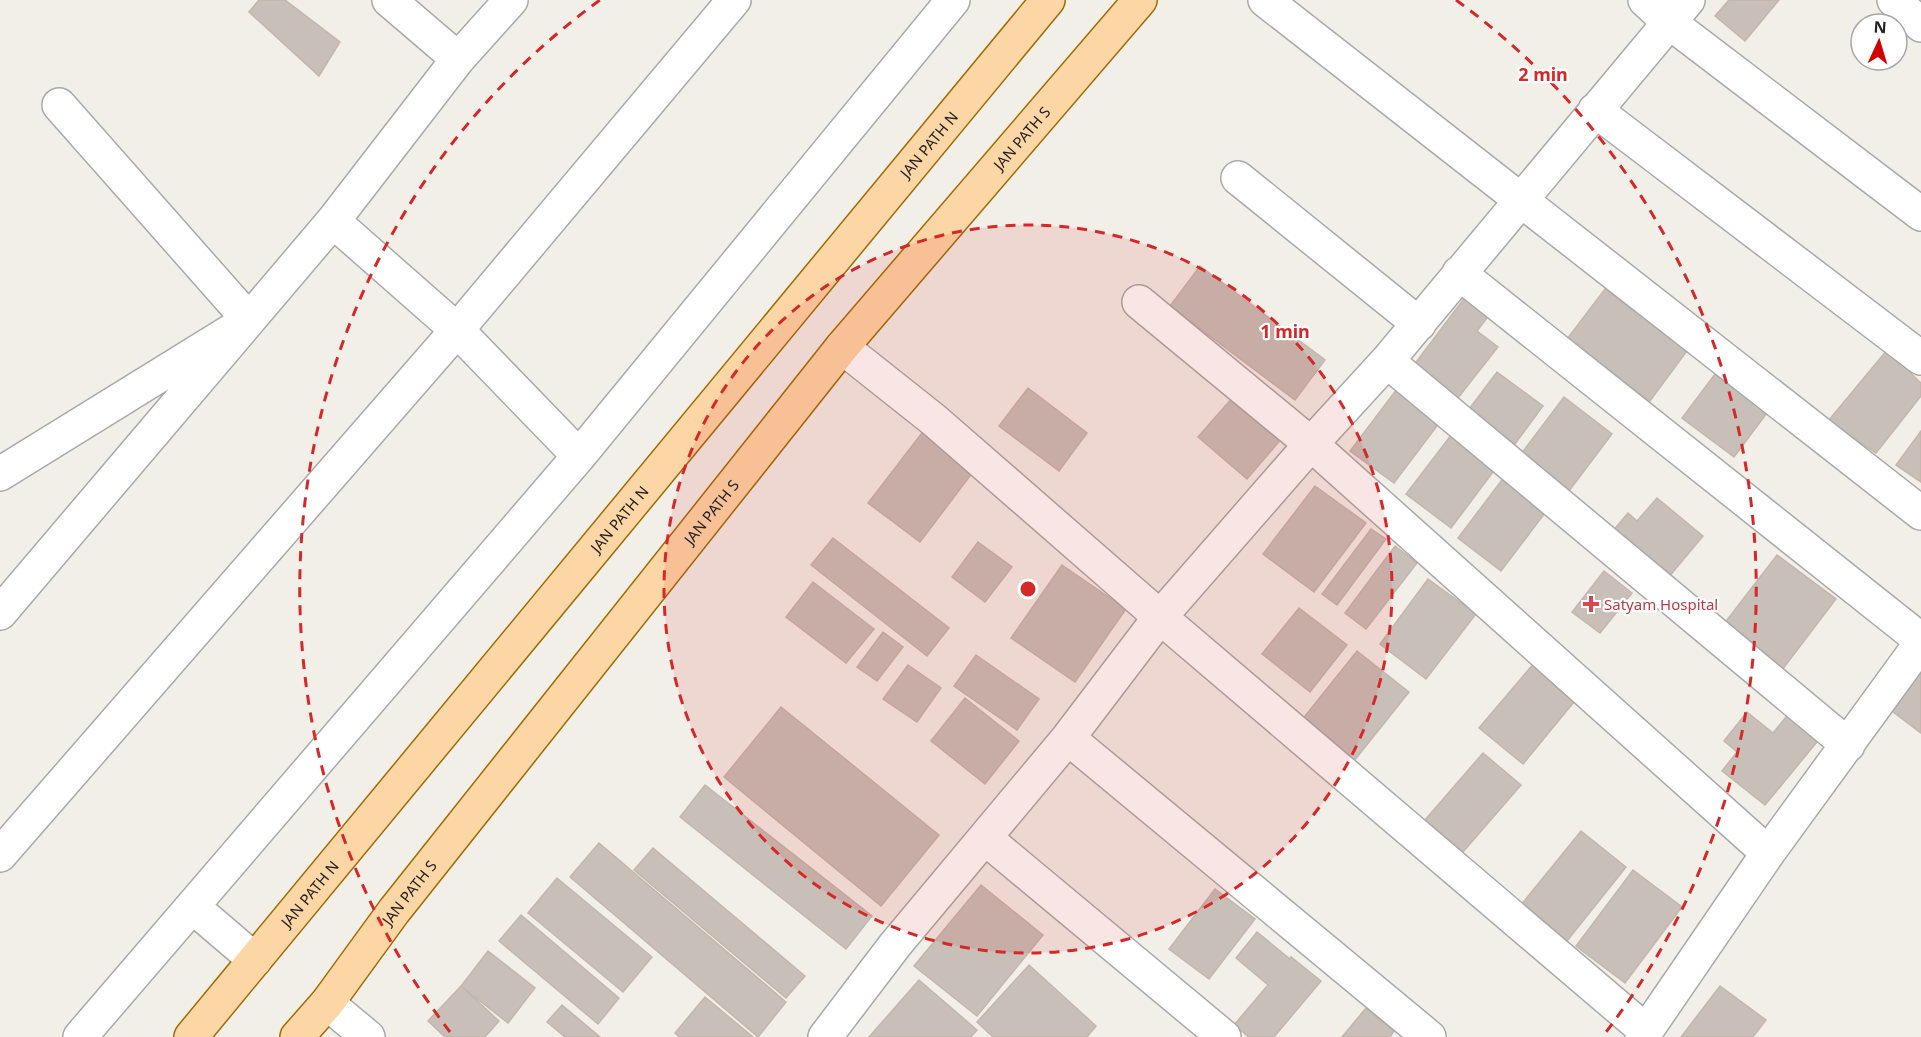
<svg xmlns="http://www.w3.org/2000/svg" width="1921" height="1037" font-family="'Noto Sans',sans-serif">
<rect width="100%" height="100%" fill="#f2efe9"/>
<path fill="#c7bfb8" stroke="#c4b6ab" stroke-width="1.5" d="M259 0H285L340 42 319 76 249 12Z
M1729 0H1779L1745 41 1715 16Z
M1200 266 1325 360 1295 400 1170 306Z
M1605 289 1687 351 1650 401 1567 339Z
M1469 292 1493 310 1477 331 1498 347 1454 403 1410 370Z
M1887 350 1921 383V396L1876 453 1828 421Z
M1497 372 1543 406 1515 444 1469 409Z
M1715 374 1767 413 1734 457 1682 418Z
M1400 385 1443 418 1394 483 1350 451Z
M1028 388 1087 433 1059 471 999 426Z
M1241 388 1289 430 1247 479 1198 437Z
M1564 397 1612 434 1569 491 1521 454Z
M1458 426 1502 460 1451 528 1406 494Z
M925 429 976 468 920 542 868 503Z
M1921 431V482L1896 465Z
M1508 472 1551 505 1501 571 1458 538Z
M1315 486 1366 523 1314 592 1263 554Z
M1657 498 1703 536 1668 578 1612 532 1628 513 1637 521Z
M1371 529 1386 539 1337 605 1322 594Z
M833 538 949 628 927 656 811 565Z
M978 542 1012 567 985 602 952 577Z
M1395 546 1417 563 1366 629 1345 613Z
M1777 555 1836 599 1779 674 1720 629Z
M1062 565 1126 609 1075 682 1011 638Z
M1604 571 1632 593 1600 633 1572 612Z
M1428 579 1476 614 1426 679 1380 644Z
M813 582 874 629 846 663 786 617Z
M1299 608 1347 645 1310 692 1262 654Z
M883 632 903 647 877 681 857 667Z
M1357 651 1409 692 1354 761 1302 720Z
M976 655 1039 699 1017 730 954 686Z
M1535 662 1578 697 1523 764 1479 728Z
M1921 664V733L1888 708Z
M908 665 941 688 917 722 883 699Z
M965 698 1019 741 985 784 931 741Z
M781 707 939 835 881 906 724 777Z
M1747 712 1773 733 1790 712 1821 737 1765 805 1722 771 1737 752 1724 741Z
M1483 753 1521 785 1463 852 1425 820Z
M705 785 872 916 846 949 680 817Z
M1581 831 1626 867 1567 941 1521 905Z
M599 843 786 1002 758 1037 570 877Z
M653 848 805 976 786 998 634 870Z
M1633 870 1682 907 1625 983 1576 946Z
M557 878 652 957 623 992 528 913Z
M981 885 1043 935 977 1016 914 966Z
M1215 889 1255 919 1209 979 1169 949Z
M521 915 619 998 598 1024 499 941Z
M1257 932 1290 959 1291 957 1321 981 1274 1037H1249L1234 1025 1268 985 1236 958Z
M488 951 535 988 508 1023 461 986Z
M1029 965 1096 1026 1087 1037H993L977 1022Z
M919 980 977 1030 971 1037H869Z
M461 986 499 1021 485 1037H445L428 1021Z
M1720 986 1766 1020 1753 1037H1681Z
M705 997 753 1037H679L675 1033Z
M562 1005 600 1037H565L547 1022Z
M1366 1008 1394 1031 1390 1037H1342Z"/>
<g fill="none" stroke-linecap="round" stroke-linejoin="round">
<defs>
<path id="minor" d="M389 0 458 59
M1265 0 1921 513
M1645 0 1669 22 1921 214
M1894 0 1921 25
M1595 110 1921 358
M1238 178 1419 324
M333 221 457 330 579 456
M1459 273 1921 640
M1139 302 1311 444 1768 853
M842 347 934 420 1160 617 1646 1031
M1387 361 1848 745
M0 474 249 320 59 105
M0 613 333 221 458 59 511 0
M1068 738 1429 1037
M985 838 1224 1037
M0 855 457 330 734 0
M193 907 255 960
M327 1003 368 1037
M80 1037 579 456 953 0
M825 1037 895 945 1068 738 1160 617 1311 444 1387 361 1688 0
M1642 1037 1768 853 1921 643"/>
<g id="major">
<path id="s1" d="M191 1037 1048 0"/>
<path id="s2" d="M297 1037 327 1003 394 911 842 347 1140 0"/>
</g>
</defs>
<use href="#minor" stroke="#a9a9a9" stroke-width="36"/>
<use href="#major" stroke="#a06b00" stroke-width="36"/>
<use href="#minor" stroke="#fff" stroke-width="33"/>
<use href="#major" stroke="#fcd6a4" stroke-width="33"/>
</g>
<circle cx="1028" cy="589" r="364" fill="#d62828" fill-opacity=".12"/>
<g fill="none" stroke="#d62828" stroke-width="3" stroke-dasharray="10 8">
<circle cx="1028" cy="589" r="364"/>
<path d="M450 1032A728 728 0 0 1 600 0M1456 0A728 728 0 0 1 1606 1032"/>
</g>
<path fill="#e0444e" stroke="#fff" stroke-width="2" d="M1588 595h6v6h6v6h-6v6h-6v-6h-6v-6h6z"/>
<g text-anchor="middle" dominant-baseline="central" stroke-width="4.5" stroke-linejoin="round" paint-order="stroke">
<g font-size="15" fill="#222" stroke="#fff">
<text stroke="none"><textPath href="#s2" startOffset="1155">JAN PATH S</textPath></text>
<text stroke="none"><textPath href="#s1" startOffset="1158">JAN PATH N</textPath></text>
<text stroke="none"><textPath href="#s2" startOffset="669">JAN PATH S</textPath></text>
<text stroke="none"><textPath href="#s1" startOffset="672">JAN PATH N</textPath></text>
<text stroke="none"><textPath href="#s1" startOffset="186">JAN PATH N</textPath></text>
<text stroke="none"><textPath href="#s2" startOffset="183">JAN PATH S</textPath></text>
</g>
<g font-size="15" fill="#be3a42" stroke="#fff" text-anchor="start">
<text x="1604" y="604">Satyam Hospital</text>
</g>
</g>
<circle cx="1028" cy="589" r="9" fill="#d62828" stroke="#fff" stroke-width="3"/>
<g font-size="18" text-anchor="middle" font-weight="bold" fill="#d62828" stroke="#fff" stroke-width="4.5" stroke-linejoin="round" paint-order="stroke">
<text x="1543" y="81">2 min</text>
<text x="1285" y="338">1 min</text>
</g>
<g transform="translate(1879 42) rotate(4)"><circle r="28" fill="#ffffff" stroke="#a7a7a7" stroke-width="1.5"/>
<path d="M0-4.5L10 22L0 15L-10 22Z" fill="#d40000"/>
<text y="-9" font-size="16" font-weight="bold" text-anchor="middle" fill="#222222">N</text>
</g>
</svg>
